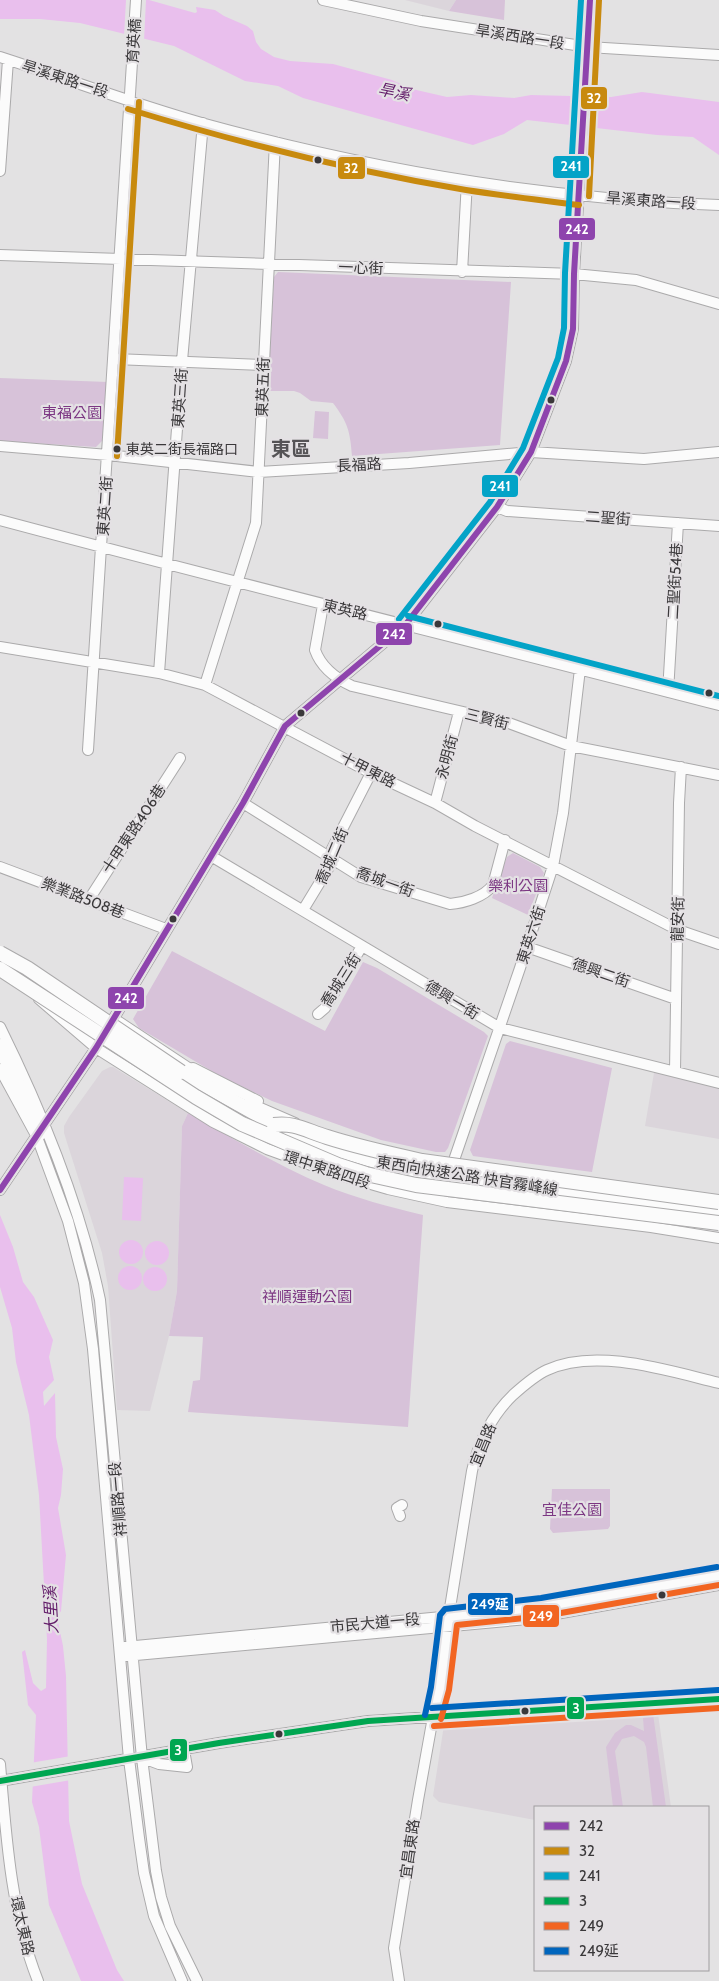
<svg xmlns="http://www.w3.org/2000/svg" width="719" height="1981" font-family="Cabin,'Noto Sans TC',sans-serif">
<rect width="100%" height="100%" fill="#e3e2e3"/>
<path fill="#dbd5db" d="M405 0H456L449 11Z
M110 1067H113L188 1113 182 1126 177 1291 169 1336 150 1411 117 1410 108 1286 102 1253 64 1133V1126L69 1117 102 1071Z
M655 1067 719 1086V1139L645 1126Z
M658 1714 671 1807H535V1820L439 1802 433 1796 444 1725Z"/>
<path fill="#d7c2d9" d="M456 0H505L504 20 449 11Z
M278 272 511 282 500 445 352 456C350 431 348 423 333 403L311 401 300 393 294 391H268L274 277Z
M0 378 108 382 104 439 96 447 0 441Z
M315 411 329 412 328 439 313 438Z
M513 853 540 867 544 873 528 915 492 898 507 857Z
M172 951 325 1031 363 962 377 968 484 1032 488 1036 448 1148 445 1152H436L381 1140 272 1101 220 1076 139 1028 133 1019Z
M510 1041 612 1068 592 1172 473 1156 470 1150 506 1044Z
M188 1113C232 1138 277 1165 324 1185 355 1198 390 1207 423 1215L408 1427 188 1412 193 1381 200 1380 203 1337 169 1336 177 1291 182 1126Z
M552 1489H610V1526L608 1529 553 1533 550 1529Z
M653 1714 666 1807H653L646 1747 644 1742 634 1736 622 1739 615 1751 623 1807H613L606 1747 615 1733 626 1725H631L644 1731 643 1718Z"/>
<path fill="#e9bfed" d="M0 0H149L195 13 197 12 196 7 215 10 224 16 247 26 253 31 256 42 261 49 274 57 290 61 333 64 392 80 412 89 447 97 471 95 514 98 531 95 611 97 642 92 719 102V155L693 137 657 135 527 120 504 134 473 145 303 98 278 86 245 81 174 46 80 23 40 19H0Z
M124 1177 143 1178 141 1221 122 1220Z
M0 1215 13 1247 23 1282 34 1297 53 1340 49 1357 54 1380 43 1392 44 1406 55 1393 56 1437 63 1469 61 1495 58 1508 66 1555 61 1611 57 1617 63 1646 66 1676 69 1821 82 1884 117 1970 124 1981H81L49 1905 39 1827 32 1802 36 1715 28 1705 22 1652 25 1650 33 1683 41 1691 46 1688 47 1639 39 1495 29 1415 16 1362 12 1328 0 1287Z
M119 1252a12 12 0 1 1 24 0a12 12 0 1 1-24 0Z
M145 1253a12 12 0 1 1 24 0a12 12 0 1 1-24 0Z
M118 1278a12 12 0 1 1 24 0a12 12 0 1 1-24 0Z
M143 1279a12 12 0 1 1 24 0a12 12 0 1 1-24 0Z"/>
<path fill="#e3e2e3" d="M126 0H146L144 41 124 36Z
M574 94 596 95 594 130 573 128Z
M71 1756V1780L30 1787V1763Z"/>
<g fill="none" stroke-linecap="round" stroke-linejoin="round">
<defs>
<path id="minor" d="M323 0 421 21 588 47 719 55
M0 57C68 79 136 105 205 124 373 170 545 199 719 205
M0 171 8 60
M0 255 574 274 636 280 719 304
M462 272 467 181
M115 359 263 365
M0 446 108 455 259 472 409 463 531 452 644 459 719 452
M497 507 507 511 719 526
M0 520C239 584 479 643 719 705
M323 605 315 650C321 667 337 679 352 686L506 722 571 746 719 775
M0 647 159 673 205 685 371 773 435 803 475 826 678 930 719 944
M159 673 182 361 203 123
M205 685 256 523 275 142
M668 692 678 523
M88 750 136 0
M243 803 361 877 450 904C464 903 484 897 493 885L505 840
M435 803 459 712
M211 856 500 1028 719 1083
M0 867 166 929
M88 901 180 758
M303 910 334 859 332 849 371 773
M527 947 676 999
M39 999 96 1048 213 1122 267 1149 336 1174 388 1189 447 1202 651 1227 719 1238
M318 1014 325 1008 362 946
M119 1022 199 1075
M0 1027C43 1114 80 1205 100 1300L142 1758 156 1871 161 1897 170 1926 197 1981
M193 1068 258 1101
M0 1069 37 1137 68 1221 84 1283 93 1349 129 1759 139 1838 144 1873 154 1916 182 1981
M675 1072 679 803 681 767
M249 1103 295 1123
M453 1163 520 968 553 866 563 813 580 669
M0 1190 96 1048 243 803 285 726 406 624 497 507 531 452 566 361 573 329 574 274 590 0
M400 1516 397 1508 402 1505
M125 1647 525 1609 719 1576
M125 1656 528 1619 719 1585
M143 1758 159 1764 187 1767 184 1750
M0 1764C6 1836 11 1913 38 1981
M0 1781 219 1743 368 1721 719 1699
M399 1981 394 1948 396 1936 418 1800 433 1717 440 1689 450 1608 472 1471C478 1443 492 1415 513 1395 523 1386 534 1376 547 1370 596 1347 669 1371 719 1383"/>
<path id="highway" d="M0 1046 40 1133
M181 1072 278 1126 322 1145 395 1167 517 1185 719 1211"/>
</defs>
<use href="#minor" stroke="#abaaab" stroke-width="12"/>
<use href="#highway" stroke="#abaaab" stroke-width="16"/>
<use href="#minor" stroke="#fbfbfb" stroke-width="10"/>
<use href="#highway" stroke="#fbfbfb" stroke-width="14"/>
<defs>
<path id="highway-bridge" d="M0 953 27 968 181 1072
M0 969 196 1097 242 1124 338 1165 366 1174 416 1185 719 1223
M274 1125C294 1122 307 1131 327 1137 358 1147 390 1154 422 1161L719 1202"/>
</defs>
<use href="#highway-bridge" stroke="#abaaab" stroke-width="16" stroke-linecap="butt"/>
<use href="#highway-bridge" stroke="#fbfbfb" stroke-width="14"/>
<defs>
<path id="bus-1" d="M0 1190 96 1048 243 803 285 726 406 624 497 507 531 452 566 361 573 329 574 274 590 0"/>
<path id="bus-2" d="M128 109C239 143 352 171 466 190 504 196 541 200 579 205
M589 196 599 0
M117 456 139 102"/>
<path id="bus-3" d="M408 616 719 696
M399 619 490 502 523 448 558 358 564 328 565 273 581 0"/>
<path id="bus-4" d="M0 1781 219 1743 368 1721 719 1699"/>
<path id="bus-5" d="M441 1719 449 1690 457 1625 544 1616 719 1585
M434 1726 719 1708"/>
<path id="bus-6" d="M432 1708 718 1690
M425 1715 431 1687 440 1615 445 1609 541 1598 717 1567"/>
</defs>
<use href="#bus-1" stroke="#e4e1e4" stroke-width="10"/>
<use href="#bus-2" stroke="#e4e1e4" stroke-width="10"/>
<use href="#bus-3" stroke="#e4e1e4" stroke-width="10"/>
<use href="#bus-4" stroke="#e4e1e4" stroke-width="10"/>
<use href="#bus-5" stroke="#e4e1e4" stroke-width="10"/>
<use href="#bus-6" stroke="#e4e1e4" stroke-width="10"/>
<use href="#bus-1" stroke="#8e44ad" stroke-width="6"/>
<use href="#bus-2" stroke="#c88a0e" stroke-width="6"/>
<use href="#bus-3" stroke="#03a3c7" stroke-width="6"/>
<use href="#bus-4" stroke="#00a651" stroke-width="6"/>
<use href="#bus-5" stroke="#f26522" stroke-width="6"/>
<use href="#bus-6" stroke="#0065bd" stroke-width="6"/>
</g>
<g fill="#3a383a" stroke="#e4e1e4" stroke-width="2">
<circle cx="318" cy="160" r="4.5"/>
<circle cx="551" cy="400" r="4.5"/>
<circle cx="117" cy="449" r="4.5"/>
<circle cx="438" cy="624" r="4.5"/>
<circle cx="709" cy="693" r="4.5"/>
<circle cx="301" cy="713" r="4.5"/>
<circle cx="173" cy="919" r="4.5"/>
<circle cx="662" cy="1595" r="4.5"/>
<circle cx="525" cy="1711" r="4.5"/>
<circle cx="279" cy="1734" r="4.5"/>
</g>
<g text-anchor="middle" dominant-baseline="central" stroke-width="4.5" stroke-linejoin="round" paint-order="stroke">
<g font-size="14" fill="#3a383a" stroke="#e4e1e4" text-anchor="start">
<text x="126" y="449">東英二街長福路口</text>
</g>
<g font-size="15" fill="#3a383a" stroke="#e4e1e4">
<text transform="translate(520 37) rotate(9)">旱溪西路一段</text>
<text transform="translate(134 41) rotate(-87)">育英橋</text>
<text transform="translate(65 79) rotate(18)">旱溪東路一段</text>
<text transform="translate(651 201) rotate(4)">旱溪東路一段</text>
<text transform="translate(361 268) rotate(2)">一心街</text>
<text transform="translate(263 387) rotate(-88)">東英五街</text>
<text transform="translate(180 398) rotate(-86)">東英三街</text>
<text transform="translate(359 465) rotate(-3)">長福路</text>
<text transform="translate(105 506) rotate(-86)">東英二街</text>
<text transform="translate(608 518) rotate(4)">二聖街</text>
<text transform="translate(675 581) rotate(-87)">二聖街54巷</text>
<text transform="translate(345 610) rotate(13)">東英路</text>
<text transform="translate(487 719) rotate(14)">三賢街</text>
<text transform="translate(447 757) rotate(-75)">永明街</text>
<text transform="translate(368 770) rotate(27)">十甲東路</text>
<text transform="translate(134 829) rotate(-57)">十甲東路406巷</text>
<text transform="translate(332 856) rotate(-67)">喬城二街</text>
<text transform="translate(385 882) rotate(20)">喬城一街</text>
<text transform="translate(83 898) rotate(21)">樂業路508巷</text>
<text transform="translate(678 919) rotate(-89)">龍安街</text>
<text transform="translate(531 935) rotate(-72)">東英六街</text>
<text transform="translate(601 973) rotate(19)">德興二街</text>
<text transform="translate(341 980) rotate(-58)">喬城三街</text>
<text transform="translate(452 1000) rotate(31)">德興一街</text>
<text transform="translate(327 1170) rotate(18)">環中東路四段</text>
<text transform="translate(467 1176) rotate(9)">東西向快速公路 快官霧峰線</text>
<text transform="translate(483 1445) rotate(-68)">宜昌路</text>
<text transform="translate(118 1499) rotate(-95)">祥順路一段</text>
<text transform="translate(375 1623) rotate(-5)">市民大道一段</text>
<text transform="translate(410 1849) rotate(-82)">宜昌東路</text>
<text transform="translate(22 1926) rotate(77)">環太東路</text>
</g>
<g font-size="15" fill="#7c3783" stroke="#e4e1e4">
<text x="72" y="413">東福公園</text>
<text x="518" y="886">樂利公園</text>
<text x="307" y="1297">祥順運動公園</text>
<text x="572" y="1510">宜佳公園</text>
</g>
<g font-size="16" font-style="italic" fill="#621c69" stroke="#e4e1e4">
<text transform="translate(394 92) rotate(11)">旱溪</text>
<text transform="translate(51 1610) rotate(-93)">大里溪</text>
</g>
<g font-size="20" font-weight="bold" fill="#555356" stroke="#e4e1e4">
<text x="291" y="449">東區</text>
</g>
</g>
<g stroke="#e4e1e4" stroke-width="2">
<rect x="580" y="86" width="28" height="24" rx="5" fill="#c88a0e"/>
<rect x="552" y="155" width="38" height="24" rx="5" fill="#03a3c7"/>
<rect x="337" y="156" width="29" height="24" rx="5" fill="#c88a0e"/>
<rect x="558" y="217" width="38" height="24" rx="5" fill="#8e44ad"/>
<rect x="481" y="474" width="38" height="24" rx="5" fill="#03a3c7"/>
<rect x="375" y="622" width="38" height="24" rx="5" fill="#8e44ad"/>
<rect x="107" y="986" width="38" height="24" rx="5" fill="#8e44ad"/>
<rect x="467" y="1592" width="47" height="24" rx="5" fill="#0065bd"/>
<rect x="522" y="1604" width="38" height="24" rx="5" fill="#f26522"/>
<rect x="566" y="1696" width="19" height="24" rx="5" fill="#00a651"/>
<rect x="169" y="1738" width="19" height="24" rx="5" fill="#00a651"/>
</g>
<g font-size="14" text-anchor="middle" font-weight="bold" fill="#fff">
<text x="594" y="103">32</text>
<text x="571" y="171">241</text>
<text x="351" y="173">32</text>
<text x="577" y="234">242</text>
<text x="500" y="491">241</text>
<text x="394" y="639">242</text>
<text x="126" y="1003">242</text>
<text x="490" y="1609">249延</text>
<text x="541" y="1621">249</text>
<text x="576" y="1713">3</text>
<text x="178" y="1755">3</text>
</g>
<rect x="534" y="1806" width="175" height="165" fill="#e4e1e4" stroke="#a09da0"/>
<rect x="544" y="1822" width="25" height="8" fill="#8e44ad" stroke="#a09da0"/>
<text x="579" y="1831" font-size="15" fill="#3a383a">242</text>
<rect x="544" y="1847" width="25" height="8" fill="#c88a0e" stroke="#a09da0"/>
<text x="579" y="1856" font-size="15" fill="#3a383a">32</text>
<rect x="544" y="1872" width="25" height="8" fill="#03a3c7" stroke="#a09da0"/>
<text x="579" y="1881" font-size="15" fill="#3a383a">241</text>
<rect x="544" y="1897" width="25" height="8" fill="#00a651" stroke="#a09da0"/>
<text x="579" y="1906" font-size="15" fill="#3a383a">3</text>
<rect x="544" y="1922" width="25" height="8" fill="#f26522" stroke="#a09da0"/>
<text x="579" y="1931" font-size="15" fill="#3a383a">249</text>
<rect x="544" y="1947" width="25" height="8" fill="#0065bd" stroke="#a09da0"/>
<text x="579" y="1956" font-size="15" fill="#3a383a">249延</text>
</svg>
